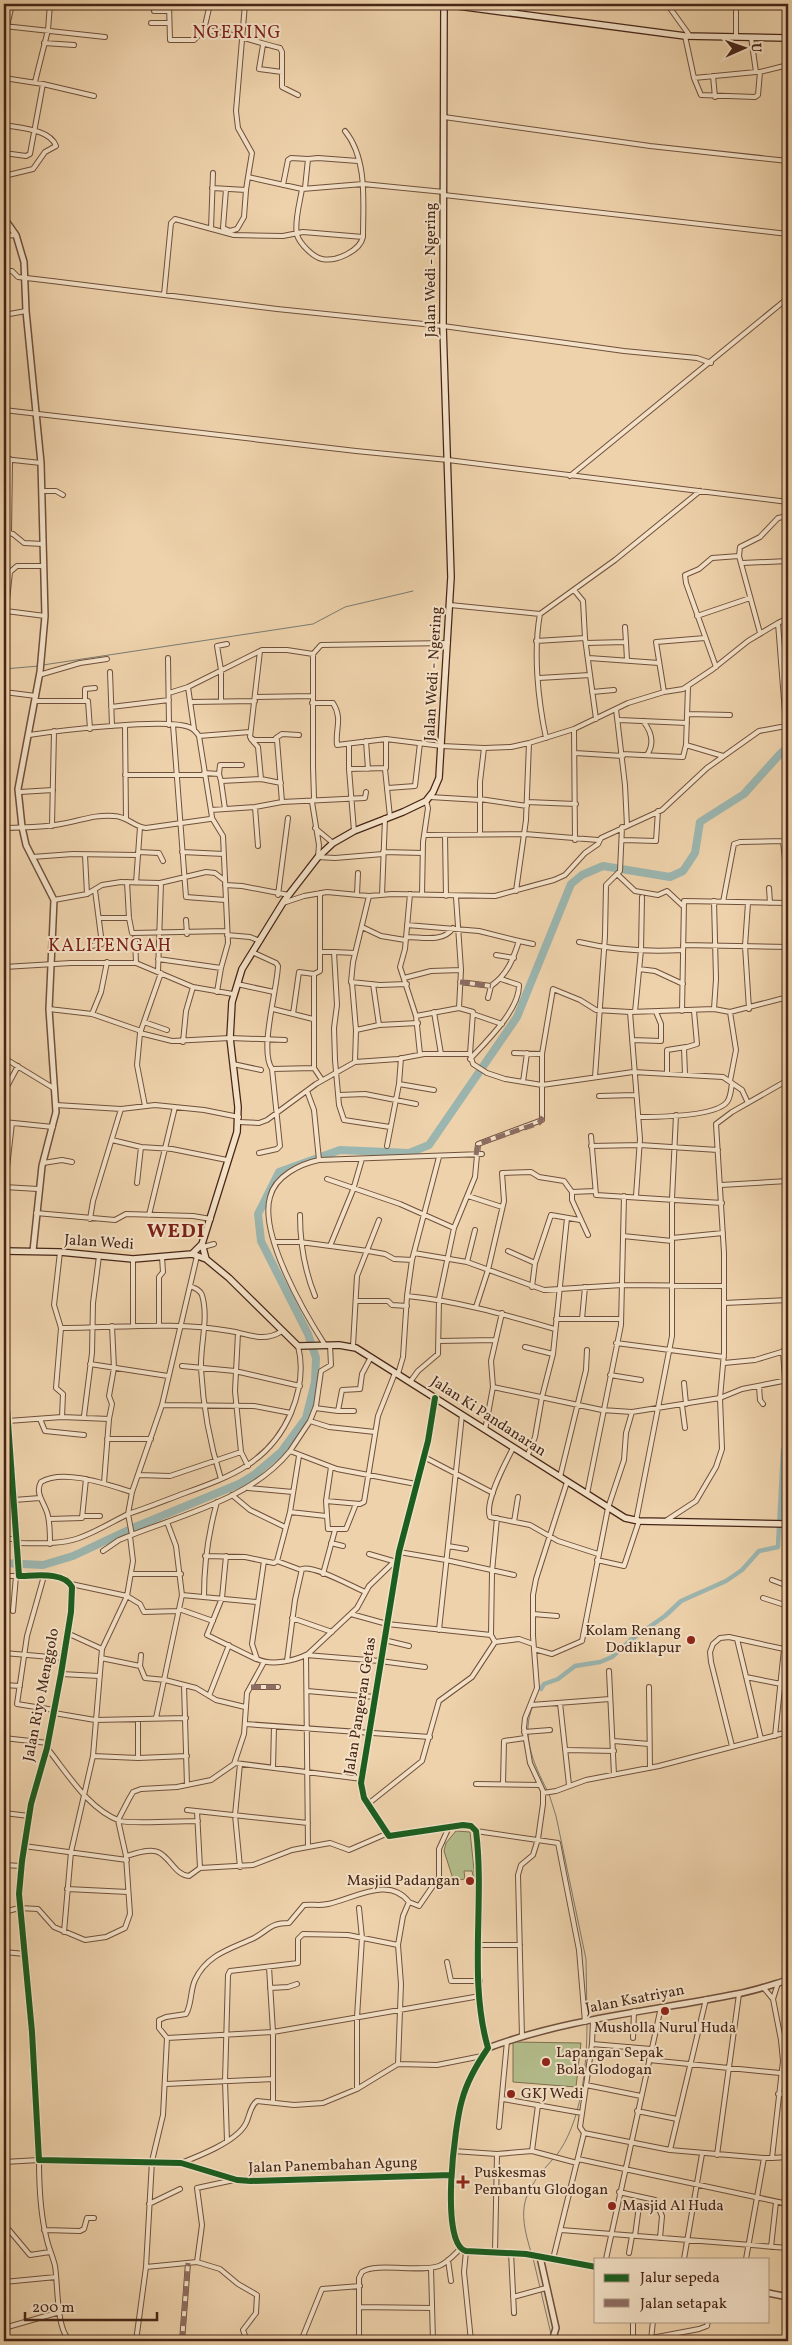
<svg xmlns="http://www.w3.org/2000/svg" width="792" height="2345" font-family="Vollkorn,serif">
<rect width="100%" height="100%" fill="#eed2ab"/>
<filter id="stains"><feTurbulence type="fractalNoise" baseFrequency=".004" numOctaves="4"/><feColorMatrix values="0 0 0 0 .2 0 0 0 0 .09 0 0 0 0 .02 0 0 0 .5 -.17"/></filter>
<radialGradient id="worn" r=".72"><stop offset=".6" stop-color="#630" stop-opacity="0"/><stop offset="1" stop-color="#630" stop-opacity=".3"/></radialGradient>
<path fill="#b4bd8c" stroke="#7d7152" d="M456 1831 470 1832 475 1879 474 1880 472 1871H464L465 1879 458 1880 459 1885H455L444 1851 446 1843Z
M513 2042 581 2043 576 2087 513 2082Z"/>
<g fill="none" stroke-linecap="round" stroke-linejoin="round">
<path stroke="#797c73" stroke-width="1" d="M43 665 313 624 345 607 413 591
M4 669 39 666
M533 1706C520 1734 534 1765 547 1790
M549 1794 556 1816 586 1959 587 2015
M556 2156C582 2122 587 2066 587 2023
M531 2252C517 2207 522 2193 553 2159
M533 2258 551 2334"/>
<path stroke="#9bb6b0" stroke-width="4.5" d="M541 1689 544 1684 558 1679 575 1666 600 1662 612 1657 632 1639 665 1616 681 1601 726 1581 742 1570 759 1551 778 1547 783 1450 788 1439"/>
<path stroke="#9bb6b0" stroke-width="8" d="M4 1563 43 1565 73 1556 135 1527 239 1484 254 1475 281 1452 306 1418 315 1382 316 1358 308 1334 261 1241 258 1214 279 1172 340 1150 409 1153 429 1145 517 1017 571 884 582 875 603 866 670 877 683 871 695 853 700 822 744 794 780 754 788 747"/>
<defs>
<path id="minor" d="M169 4 170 40H194L204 30C230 32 255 42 280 48L282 52V87L298 95
M245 4 236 111 238 128 252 153 248 177 302 189 363 184 444 192
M667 4 690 36
M711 4 736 6
M154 11H169
M151 23H169
M4 26 105 37
M7 26 12 4
M204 30 210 4
M685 36 694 78 701 95 755 97 758 95 760 72 788 65
M736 37V4
M751 37 756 72H758
M44 43 74 45
M263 45 259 69 282 72
M713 76 715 97
M4 78 43 84 94 96
M694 78 756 72
M35 82 48 30 50 4
M444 117 650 146 788 161
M4 125C19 128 50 129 56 146L45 152 33 169 4 176
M4 153 26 156 30 154 43 84
M283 185 288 160 291 158 308 159
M212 188 246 190 248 177
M305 188 308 159 318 158 358 161
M226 189 223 228 230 231 237 229 244 217 246 190
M302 189C300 202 294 222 297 235 300 244 313 257 322 259 336 262 360 251 363 237 363 203 368 159 345 131
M444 195 788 234
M211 229 213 173
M4 236 16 235
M4 271H12L18 277 52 281 277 309 443 326 624 351 697 358 711 363
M164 295 171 223 175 219 234 235 283 236 303 232 363 237
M4 315 26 311
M4 410 356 451 448 460 788 502
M4 459 41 463
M570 476 788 298
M42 491H56L63 495
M4 532 13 534 24 543 43 544
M9 533 10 459
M742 563 788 561
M574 590 583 601 585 638 596 719
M450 605 540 614 615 560 700 491
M6 611 45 616
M540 614C533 652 538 700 546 738
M697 616 750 598
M5 619 10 572 17 566H43
M760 633 739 556 740 547 760 537 778 518 788 516
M536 641 585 638
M626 642 627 660
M586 643 626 642 625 627
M260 651 250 737 254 740H277L282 802 365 798 366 792
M168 658 169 725
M589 658 659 663
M716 667 686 583 685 575 699 569 712 558 739 556
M110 672 112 726
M39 675 80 663 107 659
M539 678 590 675
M188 687 194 729
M4 692 36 696
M592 692 614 690
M664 692 656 642 705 638
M169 693 188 687 262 650H287L313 654
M255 697 313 696
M35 701H88L90 729
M85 701V689L95 688
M221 701V670L217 646 227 644
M191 702 255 701
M312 703H333C343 719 335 729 337 745L386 739 442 746 484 748 511 747 529 743 574 729 628 703 664 692 683 689 713 669 748 641 778 623
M111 707 169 700
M616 709 625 785 627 826
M688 714 730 715
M619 720 687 723
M643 721C651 731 655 743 647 755
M173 725 186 897 225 900
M125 726 126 818
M574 729 575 840
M199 736 250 732
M276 738 282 734 299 735
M251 739 258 747 261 779
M366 741 368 769
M349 744V769
M686 745 688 687
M575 753 623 756
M622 754 683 757 686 745 723 756
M385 769 390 817
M204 773 219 774 221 781 261 779 281 783
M219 774 220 765H242
M125 775H204
M221 781 225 809
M388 788 415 786 420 743
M20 792 53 790
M430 797 480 800
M480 799 527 806
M527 802 576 804
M255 807 258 846
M211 810 255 807 282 802
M52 826 54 731
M4 828C23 827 42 828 61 824 79 821 96 814 114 816 127 816 134 827 146 828L210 819 212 817 199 736C197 733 195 730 191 728 171 717 56 731 29 735
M315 828 333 843
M354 831 349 769 386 768V739
M480 834V782L484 748
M424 835 525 834 598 840
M445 835 446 896
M623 840 656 841 658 811
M788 840 783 841 788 887
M138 852 159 853 163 861
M182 852 224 854
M383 852 423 853
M383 854 335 858 318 857 319 845 312 802 314 798 313 767V654L321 645 448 643
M85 855 87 894
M32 857 73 854 137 855
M617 874 635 891 658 895 667 891 682 905
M127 882 129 918 132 933 227 931
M136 883 140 827
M225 885 242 886 289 895
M769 888 770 903
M516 891 526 820 529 743
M357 894 358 873
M410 894 405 949 400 967 416 1016 420 1054
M422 894 423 842 428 808 426 801
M278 895 288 818
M382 895 385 818
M369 896 353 962 351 982 380 985 407 984
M456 897 461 970 459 1008 473 1012 470 1054 473 1064 487 1073 505 1079 542 1085 633 1072 723 1077 742 1090 748 1103
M54 900 87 894 102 885 121 882 160 883 206 872 215 873 224 880
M723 902 734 844 740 842 783 841
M283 903 304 896 327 892 369 896 392 894 495 896 554 880 565 875 585 853 598 844 601 838 662 810 707 768 759 731 786 726 778 623 788 618
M748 903 745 946 749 1009
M99 918H129
M186 920 187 934
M407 925 479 931 519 941C513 959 508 974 491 986L488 998
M362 927 381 936 405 940
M227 935 250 937 260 941
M406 937C422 937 443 943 453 928
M135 938 136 963
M519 941 533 944
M579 942C613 950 648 952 683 950
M683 945 788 947
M91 946 102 944 95 890
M252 952 276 963 278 966C277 991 259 1050 272 1069L314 1068 322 1080
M320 952H334
M355 953 334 952 337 1005 334 1028 335 1060 339 1105 344 1120 390 1127
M496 955 514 958
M158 959 221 968 228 943 223 836 212 818
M4 967 71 963H136L193 987 233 994
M639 969 655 971 683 984
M158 972 161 883
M404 978 431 971 461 970
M460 982 491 986
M352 983 356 1030
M237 984 274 992
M217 992 221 968
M49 1009 92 1014 141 1031
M273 1009 313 1019
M714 1009 716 979 714 901
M682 1011 684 901 788 903
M434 1012 441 1054
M630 1012 640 1139 636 1196
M635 1012 641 950 642 897
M730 1012 736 1050 730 1081
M92 1014 101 992 107 962
M293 1014 299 972 314 974 320 971V893
M473 1014 502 1024
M416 1016 459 1008
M144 1022 167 1030
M379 1025 418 1023
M140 1033 172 1041 230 1038 285 1040
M632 1040 661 1041V1024L656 1012
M183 1042 186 1011 193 987
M514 1053 542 1054
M4 1058 55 1089
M470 1059C486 1042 520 1009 519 985L501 979
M355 1062 356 1030 379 1025 373 984
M233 1064 261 1070
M314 1068V974
M667 1074V1050L686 1047
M685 1074 684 1048 697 1044 694 1011
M595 1077 605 936 606 885 620 871 622 827
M523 1082 527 1053
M399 1084 401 1058
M307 1091 314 1110 319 1160
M4 1092 18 1066
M339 1095 365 1094 416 1104
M599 1096 635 1095
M56 1105 121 1109 155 1105 204 1110 239 1117
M145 1106 137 1065 140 1033 161 973
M638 1117C656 1117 715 1117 727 1102 731 1097 731 1089 732 1083
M4 1122 53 1127
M238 1122 259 1123 267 1120 316 1084 355 1062 398 1059 424 1054H470
M591 1136 596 1195 722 1203
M112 1140 141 1147 172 1149 227 1160
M387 1146 399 1084 434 1090
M591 1146 640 1145 718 1150
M259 1153 277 1149 280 1146 272 1069
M43 1163 62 1160 72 1162
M327 1179 400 1204 454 1228 475 1177 478 1144 542 1120V1054L553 989 580 1000 596 1010 630 1012 714 1009 730 1012 788 997
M137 1183 141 1147
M721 1185 788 1181
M4 1187 38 1189
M572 1192V1200L588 1235
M4 1194 12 1123
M468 1196 502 1207
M36 1213 115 1220 126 1214 193 1216 211 1219
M149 1215 175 1107
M300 1215C300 1243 304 1269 315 1296
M90 1219 93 1201 121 1109
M623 1236 672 1241
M672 1238 723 1233
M275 1242H300L368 1251 385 1254 394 1259 412 1260
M330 1246 353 1190 362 1159
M203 1247 214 1244
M508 1251 535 1263
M60 1252 54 1305 61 1328C117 1328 174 1321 230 1331 249 1334 264 1343 282 1331
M414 1253 467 1262 544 1290 622 1285 724 1286
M133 1259V1325
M467 1262 475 1230
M190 1286C195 1288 200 1290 202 1295 209 1318 200 1345 201 1369 203 1405 210 1444 221 1479
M532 1287 535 1263 551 1215 580 1220
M407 1296C458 1301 506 1315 555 1329
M356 1301H388L392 1305 407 1306
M724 1303 788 1300
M476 1307 488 1270 504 1201 502 1173 531 1172 539 1177 564 1181 572 1192 595 1191
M556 1319H621
M582 1319 585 1287
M159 1325V1277L163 1272 162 1257
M61 1328 56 1388 63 1394 62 1417
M439 1341 495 1340
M616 1343 724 1357
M325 1345C305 1314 259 1235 270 1197 275 1176 300 1164 319 1160L482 1154
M330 1345 331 1365 321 1371 316 1406 310 1421 329 1427 375 1432
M353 1346 357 1276 379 1220
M525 1347 553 1354
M783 1351 785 1380
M724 1363 755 1360 788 1350
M90 1364 168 1376
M182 1366 235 1371 300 1386
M398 1374 403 1357 407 1296 412 1260 439 1157
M610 1375 641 1380
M410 1382 418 1371 438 1354 439 1299 454 1228
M684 1383 686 1404
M759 1386 760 1400 763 1404
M493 1387 602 1410 632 1412 720 1398 742 1389 788 1380
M162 1405 254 1406 291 1413
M682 1405 685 1428
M315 1408 338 1411 342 1390 360 1389 362 1374 371 1357
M338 1411H354
M84 1416 92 1353 93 1303 99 1256
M40 1419 45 1431 84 1435
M8 1421 62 1417 109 1419
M485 1430 493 1387 491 1361 502 1313
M107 1439H151
M513 1448C506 1462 484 1502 490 1517L530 1525 558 1541 598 1554
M290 1451 310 1421
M241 1452 248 1466
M299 1456 290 1512 277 1561 274 1563 264 1561 252 1644 257 1659C271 1666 294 1661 308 1654L357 1608 369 1586 398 1558
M424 1457 493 1493
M527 1457 535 1437 542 1397 553 1354 567 1218
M331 1467 326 1501 328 1529H346L356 1504
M139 1475 170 1476 241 1452 235 1391 238 1333
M560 1477 586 1370 587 1350
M104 1483 109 1419 112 1404 109 1396 114 1368 112 1326
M248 1488 293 1492
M587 1494 621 1325 624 1196
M232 1495 250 1510 285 1527
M14 1500 40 1498
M326 1501 360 1504 364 1502 378 1416 395 1373
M290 1512 326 1516
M82 1516H100
M49 1519 82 1518 86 1479
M667 1520 696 1501 716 1467 722 1449 720 1398 724 1353V1253L716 1124 732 1112 788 1080
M636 1521 672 1336V1199L676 1115
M514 1522 518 1497
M132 1535 128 1514C147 1508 166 1500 185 1493 232 1476 270 1462 291 1413 300 1391 304 1369 298 1346
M4 1539H17
M17 1543C38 1543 59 1545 79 1538 96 1532 112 1522 128 1514L132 1492 162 1405 197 1256
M331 1543 343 1546
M50 1544C50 1534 50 1525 48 1516 46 1504 34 1494 41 1482 63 1468 109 1485 132 1492
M448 1546 466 1549
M103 1551 119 1540C176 1516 250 1501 290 1451L337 1469 416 1484
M399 1552 446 1560 514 1575
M369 1554 393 1561
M205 1556 245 1557 264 1561
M226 1556 222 1598 207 1635 256 1659
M597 1560 624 1566 639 1521
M277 1561 301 1570
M131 1574H181
M323 1574 335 1530
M4 1576H17
M44 1576 27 1636 17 1704 54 1710
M772 1580 788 1586
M71 1584 127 1596 140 1604 144 1612 178 1611
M182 1595 257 1602
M204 1596C204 1563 208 1534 217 1502
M763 1598 788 1606
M179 1609 213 1621
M13 1611 16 1576
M351 1614 387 1624 491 1635 495 1642 519 1639 533 1644
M533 1614 557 1616
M292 1618 332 1632
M439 1630 462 1415
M67 1633 102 1649
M491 1635 492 1572 497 1518
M737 1639 761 1739
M384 1640 409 1646
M534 1649 552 1654 582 1641 608 1508 624 1460 626 1433 632 1412
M4 1653 62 1658
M101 1658 140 1666 145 1678 165 1680 196 1688 216 1700 245 1707
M287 1661 295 1600 302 1569C314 1565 351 1586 365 1592
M140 1666 141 1655
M609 1671 614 1775
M61 1674 99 1676
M746 1677 781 1684
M4 1685 20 1686
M184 1685 187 1785
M251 1687H278
M649 1687 650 1768
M307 1691 375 1697
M209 1696 229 1645
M560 1703 569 1785
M531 1705 610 1699
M54 1713 95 1720 186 1718
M156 1718 182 1595 176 1546 167 1522
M245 1724 430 1737
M524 1732 550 1730
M775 1736 784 1649
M4 1738 48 1743
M614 1741 649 1744
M732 1746 711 1662 710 1652 713 1644 720 1638 729 1637 784 1649 788 1636
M47 1748C68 1774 88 1809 120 1821 130 1824 183 1821 198 1821
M567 1750 614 1751
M93 1756 138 1758 187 1756
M138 1758V1719
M235 1763 362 1779
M240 1764 235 1815 240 1867
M273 1768 274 1726
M476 1784 540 1785
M503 1784 504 1741 525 1738
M543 1793 556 1791 586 1780 659 1766 788 1732
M368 1804 422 1761 439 1701 472 1677 495 1642
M187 1810 308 1823
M197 1811 200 1868
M4 1813 29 1816
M476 1831 558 1843 579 1950 585 2022
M24 1846 127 1860
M308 1847 306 1655 380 1661 425 1667
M126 1856C135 1854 149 1848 158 1852 170 1857 175 1875 189 1876L200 1868 253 1865 292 1850 308 1847 330 1843 349 1850 386 1834
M4 1865 21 1866
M67 1889 128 1892
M4 1912 19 1908 38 1909 54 1927 85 1940 106 1937 125 1928 130 1914 126 1856 118 1820 129 1799 133 1792 141 1789 177 1787 211 1780 234 1764 244 1734 247 1693 264 1662
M64 1932 71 1852 93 1756 102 1649 127 1596 133 1561 130 1536
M479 1945H520
M4 1952 25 1954
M447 1962 451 1981H480
M269 1967 273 2032V2102
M763 1987 773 1999
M270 1988 288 1987 297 1984
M593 2020 592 2044 580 2127 584 2133 670 2150 764 2158
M522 2037 518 1875 521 1865 533 1855 538 1839 543 1804V1791L530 1763 524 1728 525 1718 537 1688 533 1636V1595L536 1579 567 1482
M167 2038 159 2028V2020L166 2017 186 2014C192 2004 190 1991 195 1980 207 1954 231 1949 254 1938 269 1930 270 1923 289 1923L304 1905C312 1904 320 1906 328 1904 353 1899 389 1875 409 1902
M633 2038 634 2011
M592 2044 651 2049
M649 2060 780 2073
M398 2064 401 1984 398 1945 403 1916 409 1902 419 1906 439 1877V1849L449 1827
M166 2084 273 2079
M586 2085 641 2096
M357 2089V2017L362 1938 359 1908
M778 2094H788
M503 2099 582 2113
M637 2111 677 2119
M499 2127 507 2041
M227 2141 225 2081 228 1975 230 1971 298 1963V1939L303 1934 348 1935 398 1945
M670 2150 706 1999
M453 2151 497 2154 495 2252
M532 2151 538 2105
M497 2154 532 2151 577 2163
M717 2155 739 1994
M772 2158 788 2157
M578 2159 788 2204
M4 2162 39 2160C39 2187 40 2214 47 2240 49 2249 53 2257 55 2266 58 2282 56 2331 70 2340L89 2341
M181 2163C199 2156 235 2142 245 2125 250 2117 249 2107 257 2101L294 2105 323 2103 357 2089 398 2064 437 2065 482 2056
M234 2180 197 2188 202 2225 197 2262 220 2269 238 2284 257 2295 256 2313 243 2330 247 2341
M619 2192 655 2200 662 2216 660 2238
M149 2204 180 2189
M4 2228 9 2230 30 2255 50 2252
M44 2230 80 2231 84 2229 87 2218H94
M561 2230 788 2248
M635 2236 639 2206
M771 2247 776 2202
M466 2251 464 2272 471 2341
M511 2252 514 2313
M629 2253 632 2236
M553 2259 584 2133
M606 2259 661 2007
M684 2259 702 2154
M746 2259 764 2158H772L783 2061 781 2040 773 1999 778 1983
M448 2260 451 2281
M146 2267 197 2262
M431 2268 433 2341
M4 2282 56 2277
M784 2295 788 2282
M513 2297 546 2288
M360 2307 432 2308
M633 2321V2341
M4 2328 60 2312
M651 2340 653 2321
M136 2341 146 2267 152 2161 163 2115 167 2038 273 2032 480 1996
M182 2341 188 2263
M301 2341 322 2289 360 2286
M359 2341V2278L362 2272C376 2262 419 2273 439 2266 447 2263 454 2255 460 2249
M636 2341 699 2329 707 2326 708 2321"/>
<path id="tertiary" d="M4 218 16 235 24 262 26 311 41 463 45 616 40 672 18 789 22 827 26 845 54 900 49 1009 56 1112 42 1166 33 1251
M4 1367 19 1576C34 1576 64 1571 72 1587L71 1612 61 1674 47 1748 31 1804 22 1861 19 1894 32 2032 39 2160 181 2163 237 2180 251 2181 451 2175
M435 1398 428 1441 399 1552 361 1783 364 1798 389 1836 463 1825 471 1826 476 1831C485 1903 468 1979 488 2048 477 2064 467 2081 462 2100 455 2123 439 2244 466 2251L526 2254 596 2267
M488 2048C568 2018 654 2011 737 1994 754 1991 771 1985 788 1980
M540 2257 556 2328 552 2341
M768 2293 788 2297"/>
<path id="secondary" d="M443 4 685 36 788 38
M4 1251 60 1252 133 1259 192 1254 206 1259 202 1244
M192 1254 202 1244 237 1132 238 1107 230 1038 232 1002 242 969 284 901 318 857 333 843 354 831 403 812 426 801 433 792 439 778 451 577 443 326 444 4
M206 1259 229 1278 298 1346 339 1345 356 1348 625 1518 639 1521 788 1524"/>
</defs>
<use href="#minor" stroke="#70503c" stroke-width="6"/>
<use href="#tertiary" stroke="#70503c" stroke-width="8"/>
<use href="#secondary" stroke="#462517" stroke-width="8"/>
<use href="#minor" stroke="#f4e2c8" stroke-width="4"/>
<use href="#tertiary" stroke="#f4e2c8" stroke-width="5"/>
<use href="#secondary" stroke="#f4e2c8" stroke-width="5.5"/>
<path stroke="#8d6e63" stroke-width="5" stroke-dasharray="10 5" stroke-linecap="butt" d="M460 982 491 986
M476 1155 478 1144 539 1123 543 1117
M251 1687H278
M182 2341 188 2263"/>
<defs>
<path id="cycleway" d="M4 1367 19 1576C34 1576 64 1571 72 1587L71 1612 61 1674 47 1748 31 1804 22 1861 19 1894 32 2032 39 2160 181 2163 237 2180 251 2181 451 2175
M435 1398 428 1441 399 1552 361 1783 364 1798 389 1836 463 1825 471 1826 476 1831C485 1903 468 1979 488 2048 477 2064 467 2081 462 2100 455 2123 439 2244 466 2251L526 2254 596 2267"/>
</defs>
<use href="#cycleway" stroke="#f4e2c8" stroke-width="9"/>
<use href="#cycleway" stroke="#1b5e20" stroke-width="6"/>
</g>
<g fill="#8f2418" stroke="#f4e2c8" stroke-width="2">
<circle cx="691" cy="1640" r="5"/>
<circle cx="470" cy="1881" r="5"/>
<circle cx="665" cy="2011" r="5"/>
<circle cx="546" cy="2062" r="5"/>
<circle cx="511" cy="2094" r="5"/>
<path d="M460.5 2174.5h5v5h5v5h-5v5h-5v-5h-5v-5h5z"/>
<circle cx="612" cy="2206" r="5"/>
</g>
<g text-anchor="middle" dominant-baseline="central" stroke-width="4" stroke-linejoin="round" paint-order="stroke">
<g font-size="15" fill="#462517" stroke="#f4e2c8">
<text transform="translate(431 270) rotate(-90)">Jalan Wedi - Ngering</text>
<text transform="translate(434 674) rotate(-87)">Jalan Wedi - Ngering</text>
<text transform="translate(99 1243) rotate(4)">Jalan Wedi</text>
<text transform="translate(488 1417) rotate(33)">Jalan Ki Pandanaran</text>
<text transform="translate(42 1695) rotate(-79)">Jalan Riyo Menggolo</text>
<text transform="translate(361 1706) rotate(-81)">Jalan Pangeran Getas</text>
<text transform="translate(635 2000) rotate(-11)">Jalan Ksatriyan</text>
<text transform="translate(333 2166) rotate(-2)">Jalan Panembahan Agung</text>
</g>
<g font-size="15" fill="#462517" stroke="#f4e2c8" text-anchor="start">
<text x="681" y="1631" text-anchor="end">Kolam Renang<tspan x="681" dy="17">Dodiklapur</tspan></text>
<text x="460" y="1881" text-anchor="end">Masjid Padangan</text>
<text x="665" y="2028" text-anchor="middle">Musholla Nurul Huda</text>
<text x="556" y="2053">Lapangan Sepak<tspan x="556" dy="17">Bola Glodogan</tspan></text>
<text x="521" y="2094">GKJ Wedi</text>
<text x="474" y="2173">Puskesmas<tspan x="474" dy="17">Pembantu Glodogan</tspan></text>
<text x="622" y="2206">Masjid Al Huda</text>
</g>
<g font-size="18" letter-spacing="1" fill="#7a1f14" stroke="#f4e2c8">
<text x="237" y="33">NGERING</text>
<text x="110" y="946">KALITENGAH</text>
</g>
<g font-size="20" font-weight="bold" letter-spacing="1" fill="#7a1f14" stroke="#f4e2c8">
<text x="176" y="1232">WEDI</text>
</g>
</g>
<rect width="792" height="2345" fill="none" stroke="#eed2ab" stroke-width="20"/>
<rect x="5" y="5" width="782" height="2335" fill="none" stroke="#462517" stroke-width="2.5"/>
<rect x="10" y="10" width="772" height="2325" fill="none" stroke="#462517"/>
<rect x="594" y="2258" width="175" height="65" fill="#f4e2c8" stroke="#ae9681"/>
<rect x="604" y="2274" width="25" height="8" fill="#1b5e20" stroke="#ae9681"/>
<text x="640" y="2282" font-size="15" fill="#462517">Jalur sepeda</text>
<rect x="604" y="2299" width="25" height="8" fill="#8d6e63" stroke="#ae9681"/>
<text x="640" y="2308" font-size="15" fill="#462517">Jalan setapak</text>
<g transform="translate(744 48) rotate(88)" stroke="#f4e2c8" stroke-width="4" paint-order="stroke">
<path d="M0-4L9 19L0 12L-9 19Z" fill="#462517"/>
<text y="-8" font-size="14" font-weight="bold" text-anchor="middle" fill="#462517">U</text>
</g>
<path d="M25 2312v8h132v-8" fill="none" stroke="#462517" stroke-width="2.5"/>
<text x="32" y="2312" font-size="15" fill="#462517" stroke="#f4e2c8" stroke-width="4" paint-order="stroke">200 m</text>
<rect width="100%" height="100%" filter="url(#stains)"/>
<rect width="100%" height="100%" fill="url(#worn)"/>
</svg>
